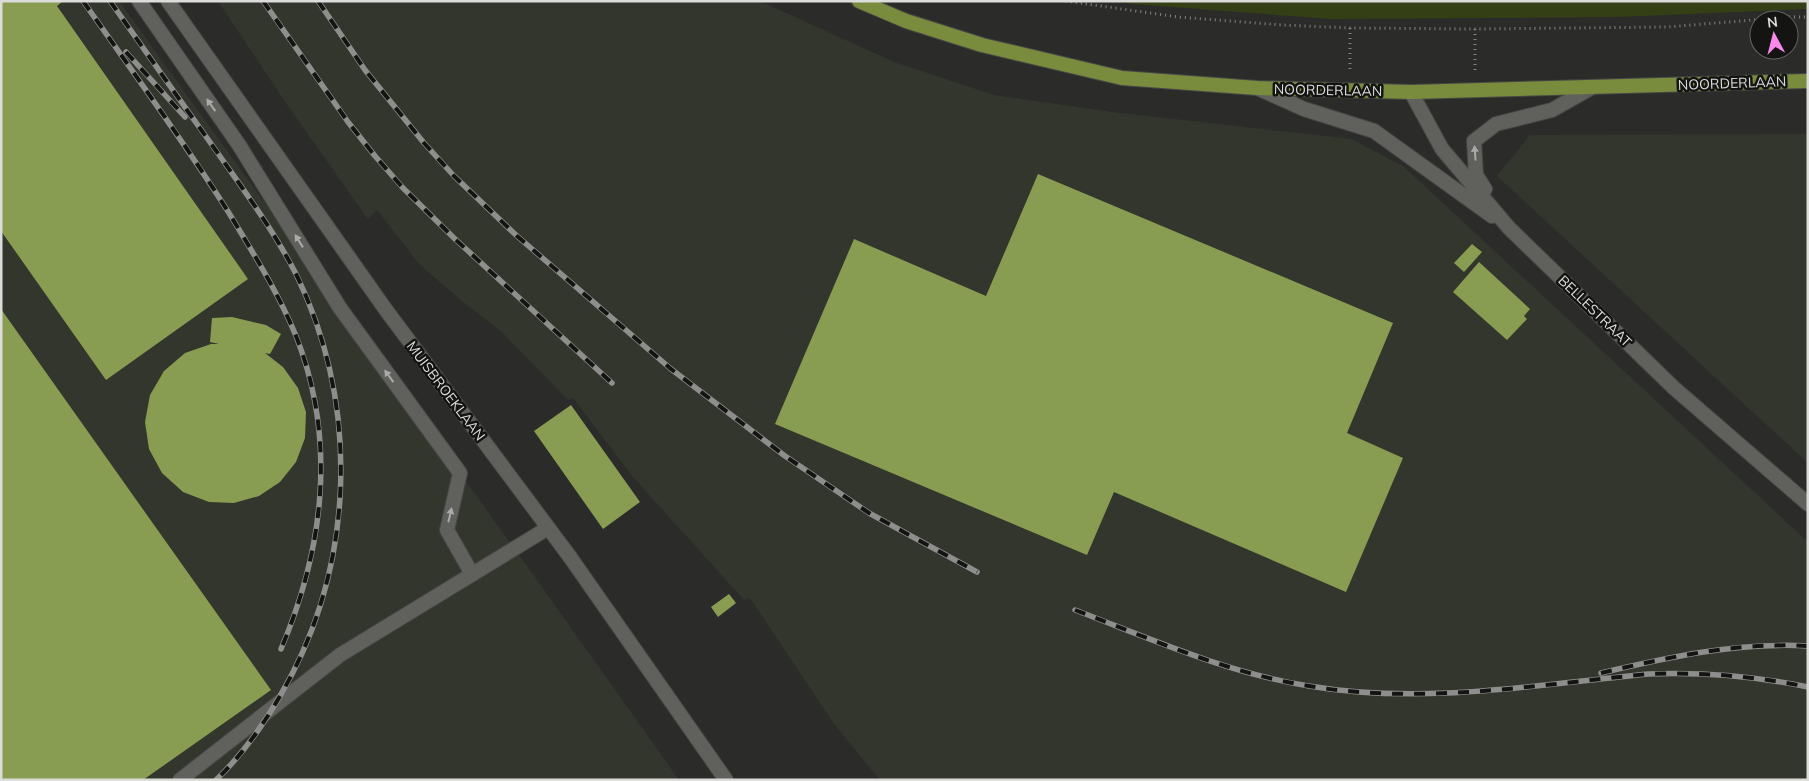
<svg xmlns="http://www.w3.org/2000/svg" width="1809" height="781" font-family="Mulish,sans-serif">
<rect width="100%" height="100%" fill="#2b2c29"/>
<path fill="#33362d" d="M1 1H119L540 584 679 780H1Z
M218 1H760L894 62 994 95 1112 112 1351 139 1403 166 1808 542V780H880L834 724 750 598 744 600 633 477 573 398 568 400 502 332 462 301 420 265 377 210 368 219 290 109Z
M1808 134V463L1497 176 1530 135Z"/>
<path fill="#343f16" d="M1117 1H1808V9L1618 17 1331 19 1132 4Z"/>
<path fill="#889d52" d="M1 1H63L57 6 248 279 106 380 1 231Z
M1038 174 1393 323 1347 433 1403 458 1346 592 1114 492 1087 555 775 424 854 239 986 296Z
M1472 244 1482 252 1464 272 1454 263Z
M1479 262 1530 309 1524 316 1527 319 1507 340 1453 292Z
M1 309 271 690 143 780H1Z
M232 317 266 325 281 334 270 354 265 353 283 367 298 388 306 412 305 438 296 462 280 482 259 496 234 503 209 502 183 492 162 473 149 449 145 422 150 395 164 371 185 353 211 344H219L210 342 212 318Z
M571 405 640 502 603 529 534 431Z
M729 594 736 603 718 617 711 607Z"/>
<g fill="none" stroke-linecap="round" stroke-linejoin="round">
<defs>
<path id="service" d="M139 1 239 145 340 308 460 473 447 530 472 574
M570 557 726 780
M180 780 340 655 548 528"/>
<path id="minor" d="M168 1 386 310 570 557
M1257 88 1304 109 1374 131 1492 216
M1411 92 1442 149 1509 228 1674 388 1808 504
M1485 189 1476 175 1474 141 1496 124 1552 110 1591 88"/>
<path id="primary" d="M859 1 906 21 982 45 1122 78 1257 88 1411 92 1808 81"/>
</defs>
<use href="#service" stroke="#474846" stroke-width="16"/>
<use href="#minor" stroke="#474846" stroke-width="16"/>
<use href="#primary" stroke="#474846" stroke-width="16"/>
<path stroke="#838481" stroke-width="3" stroke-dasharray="1 4" stroke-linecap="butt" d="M1066 1 1178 17 1282 25 1350 28 1475 29 1667 27 1789 17H1808
M1350 28V70
M1475 29V71"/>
<use href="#service" stroke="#60615d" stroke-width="14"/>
<use href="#minor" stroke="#60615d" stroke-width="14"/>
<use href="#primary" stroke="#798c3d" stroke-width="14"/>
<defs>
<path id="rail" d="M83 1C132 71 183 140 229 213 253 253 278 292 296 336 337 440 324 548 281 649
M110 1C146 52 181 102 217 152 245 192 274 231 296 274 361 408 355 568 280 696 262 727 242 755 216 780
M263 1 348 122 375 156 403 188 455 239 612 383
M318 1 365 70 424 143 454 176 517 236 671 369 785 456 869 513 977 572
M126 52 185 117
M1075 610C1151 639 1227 673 1309 686 1422 705 1535 685 1648 674 1702 672 1755 676 1808 687
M1601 673C1669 657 1737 642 1808 646"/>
</defs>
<use href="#rail" stroke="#8e8f8c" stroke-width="5.5"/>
<use href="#rail" stroke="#141413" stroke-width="4" stroke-dasharray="11" stroke-linecap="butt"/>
</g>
<defs><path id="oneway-solid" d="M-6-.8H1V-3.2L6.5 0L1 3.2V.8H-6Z" transform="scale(1.25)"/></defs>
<g fill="#aaaba9">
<use href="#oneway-solid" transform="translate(211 105) rotate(-125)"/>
<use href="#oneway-solid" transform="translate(1475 153) rotate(-94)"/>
<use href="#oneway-solid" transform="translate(299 241) rotate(-122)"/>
<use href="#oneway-solid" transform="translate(389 376) rotate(-126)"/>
<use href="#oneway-solid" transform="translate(450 515) rotate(-77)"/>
</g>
<g text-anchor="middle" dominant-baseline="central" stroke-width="5" stroke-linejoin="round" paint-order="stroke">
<g font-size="14" fill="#dcdddb" stroke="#141413">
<text transform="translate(1732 83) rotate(-2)">NOORDERLAAN</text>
<text transform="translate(1328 90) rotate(1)">NOORDERLAAN</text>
<text transform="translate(1595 311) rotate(44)">BELLESTRAAT</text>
<text transform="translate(446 391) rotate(53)">MUISBROEKLAAN</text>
</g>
</g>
<rect width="1809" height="781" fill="none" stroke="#dcdddb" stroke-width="5"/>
<g transform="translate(1774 35) rotate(353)"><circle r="24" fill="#141413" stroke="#646463"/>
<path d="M0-4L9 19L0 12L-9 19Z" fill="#f888ea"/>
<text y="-8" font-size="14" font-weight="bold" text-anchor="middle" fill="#dcdddb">N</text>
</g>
</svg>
